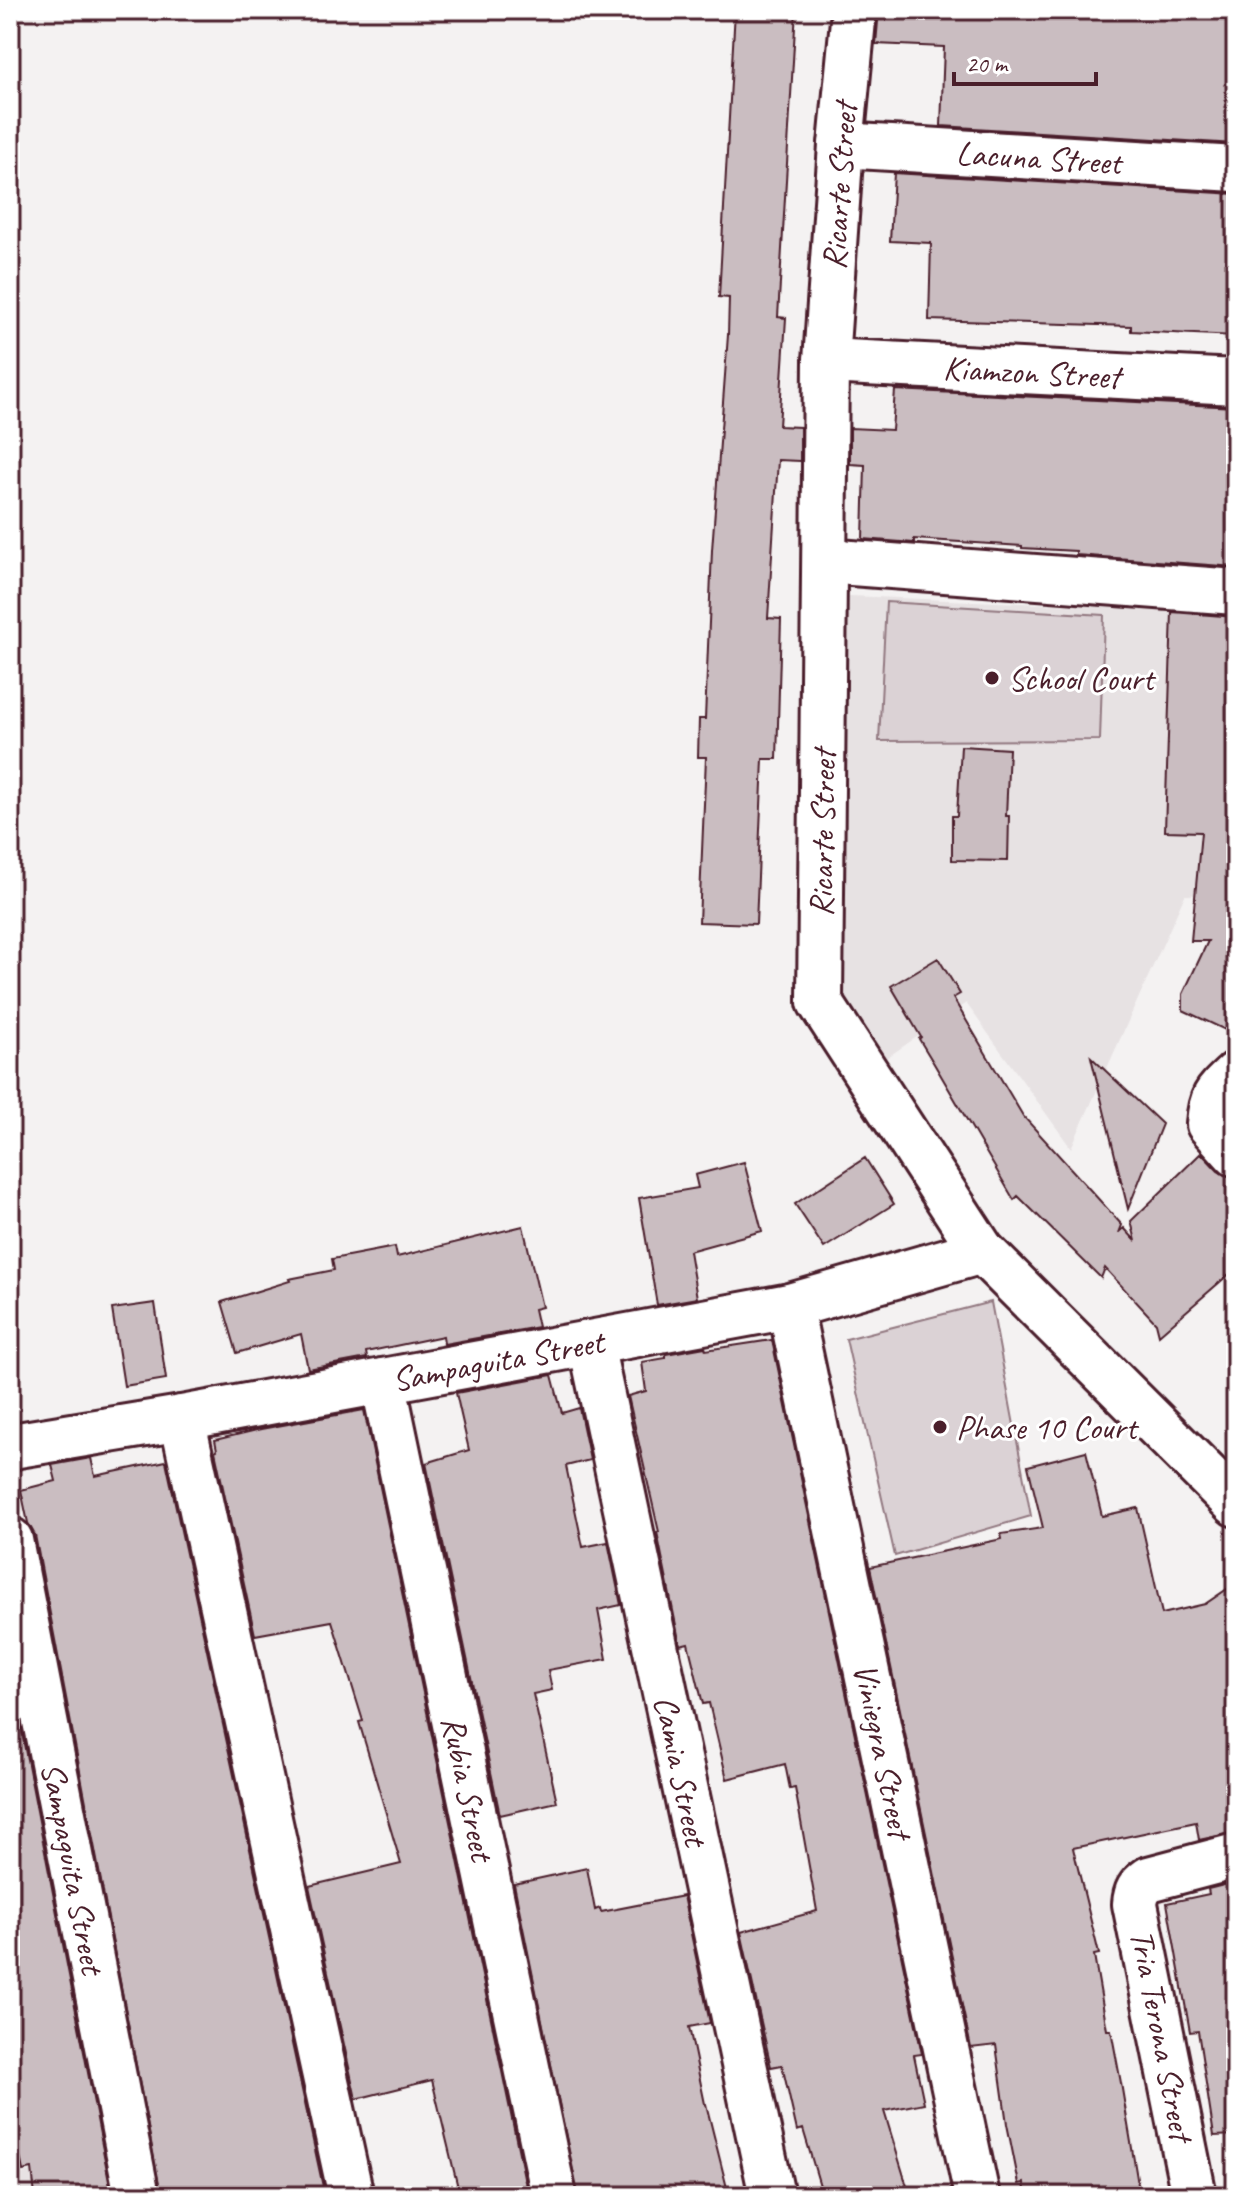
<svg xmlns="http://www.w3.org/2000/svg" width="1246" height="2206" font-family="Caveat,sans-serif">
<rect width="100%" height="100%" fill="#f4f2f2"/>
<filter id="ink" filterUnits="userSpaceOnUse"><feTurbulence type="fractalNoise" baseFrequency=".0125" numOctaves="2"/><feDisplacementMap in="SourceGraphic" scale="16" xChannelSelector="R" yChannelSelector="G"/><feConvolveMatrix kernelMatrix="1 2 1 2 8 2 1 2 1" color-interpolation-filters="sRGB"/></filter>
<g filter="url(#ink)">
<path fill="#e7e2e3" d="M849 596 1236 612V894L1185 895 1071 1148 966 1003 882 1061 834 984Z
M111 2156 119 2196H10V2176Z"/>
<path fill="#dbd2d5" stroke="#927880" stroke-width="2" d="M886 602 1104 615 1100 740 879 741Z
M991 1302 1031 1516 895 1556 846 1339Z"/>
<path fill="#cabdc1" stroke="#4a1f2b" stroke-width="2" d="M735 10H796L778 317 786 318 779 426 800 427V461L778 460 768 618 781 619 777 759H763L756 924 699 922 706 757H698L699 719H705L712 550 728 335 729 298 719 297Z
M879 10H1236V144L941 126 944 47 876 44Z
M894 173 1236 194V336L1131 331V326L929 320 931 243 890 241Z
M895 390 1236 407V567L1076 555V551L1022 548V546L914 539V543L863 539 865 465 850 464V428L892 430Z
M1172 612 1236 617V1035L1183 1010V994L1208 941H1191L1201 832 1165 831Z
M961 746 1009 749 1006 816H1009L1008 861 952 860V816H957Z
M938 958 960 994 953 998 1023 1116 1122 1225 1119 1233 1124 1228 1136 1241 1131 1221 1201 1153 1218 1171 1228 1177 1236 1178V1268L1159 1335 1156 1323 1105 1268 1101 1278 1018 1196 1014 1200 933 1062 919 1039 921 1037 891 986Z
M1091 1057 1162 1124 1128 1209Z
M865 1158 894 1204 824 1248 795 1204Z
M744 1162 762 1231 689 1251 697 1298 657 1305 639 1198 698 1188 695 1175Z
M523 1226 542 1307 534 1309 538 1327 444 1344 443 1336 366 1352 367 1358 308 1369 301 1334 237 1353 222 1302 290 1281 289 1279 334 1270 332 1259 395 1247 397 1257Z
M155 1303 166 1379 124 1386 112 1309Z
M772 1340 922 2054 914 2055 924 2103 884 2111 910 2196H823L803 2129 797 2131 782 2065 771 2067 741 1932 817 1911 795 1788 790 1789 785 1764 727 1779 709 1703 703 1704 688 1643 680 1645 657 1532H659L628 1396 646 1391 642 1362 666 1358V1354L705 1347 706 1350Z
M552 1375 562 1413 579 1408 590 1460 566 1466 583 1547 608 1542 621 1605 598 1610 607 1659 548 1670 552 1690 533 1694 557 1802 500 1815 426 1463 469 1450 456 1393Z
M364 1410 528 2196H460L432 2080 356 2099 309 1886 401 1864 359 1722 363 1721 332 1621 255 1635 215 1451 217 1450 215 1440 261 1429Z
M1086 1451 1102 1516 1138 1508 1162 1614 1205 1604 1236 1583V1832L1199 1840 1196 1822 1073 1848 1099 1954 1094 1955 1107 2030H1111L1121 2083 1140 2196H1026L1024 2183 1019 2184 1007 2124 996 2045 971 2048 870 1567 1002 1539 1001 1534 1043 1528 1028 1466Z
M91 1458 95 1476 166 1461 325 2196H161L35 1535 28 1523 21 1490 56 1481 52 1465Z
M10 1672 112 2196H35L32 2169 23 2171 10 2107Z
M587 1868 595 1910 600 1908 601 1912 683 1896 710 2023 689 2027 705 2104H706L729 2196H578L514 1884Z
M1236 1882V2135L1214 2136 1198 2031 1190 2032 1167 1903 1209 1894 1208 1889Z"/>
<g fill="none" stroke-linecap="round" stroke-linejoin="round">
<defs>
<g id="street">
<path d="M854 10 841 145 826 361 820 1002 982 1251 1236 1504"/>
<path id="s1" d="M841 145 1236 169"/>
<path id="s2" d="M826 361 1236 382"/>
<path d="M825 561 1236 592"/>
<path d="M1236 1074C1216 1093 1211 1096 1209 1124L1236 1154"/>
<path id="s3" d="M790 1306 977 2196"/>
<path id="s4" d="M591 1344 772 2196"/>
<path id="s5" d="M383 1381 554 2196"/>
<path d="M182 1418 351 2196"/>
<path id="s6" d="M10 1448 12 1446 182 1418 790 1306 982 1251"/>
<path id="s7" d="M10 1540 137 2196"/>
<path d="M1194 2196 1135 1904C1136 1892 1139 1886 1149 1879L1236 1856"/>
</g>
</defs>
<use href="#street" stroke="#4a1f2b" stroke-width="50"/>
<use href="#street" stroke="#fff" stroke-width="44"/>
</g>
</g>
<g fill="#4a1f2b" stroke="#fff" stroke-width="3">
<circle cx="992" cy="678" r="8"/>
<circle cx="940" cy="1427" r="8"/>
</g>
<g text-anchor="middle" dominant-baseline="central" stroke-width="6" stroke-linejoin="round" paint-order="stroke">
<g font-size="34" fill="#4a1f2b" stroke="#fff">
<text stroke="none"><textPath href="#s1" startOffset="198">Lacuna Street</textPath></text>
<text transform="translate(839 186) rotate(-86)">Ricarte Street</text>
<text stroke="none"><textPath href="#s2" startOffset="206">Kiamzon Street</textPath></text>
<text transform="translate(822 833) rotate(-89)">Ricarte Street</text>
<text stroke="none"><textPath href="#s6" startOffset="496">Sampaguita Street</textPath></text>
<text stroke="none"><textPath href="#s3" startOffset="454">Viniegra Street</textPath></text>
<text stroke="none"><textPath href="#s4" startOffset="436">Camia Street</textPath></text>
<text stroke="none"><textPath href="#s5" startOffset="416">Rubia Street</textPath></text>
<text stroke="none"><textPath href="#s7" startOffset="334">Sampaguita Street</textPath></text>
<text transform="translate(1162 2035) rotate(79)">Tria Terona Street</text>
</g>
<g font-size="34" fill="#4a1f2b" stroke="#fff" text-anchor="start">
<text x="1008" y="678">School Court</text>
<text x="956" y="1427">Phase 10 Court</text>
</g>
</g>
<rect width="1246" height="2206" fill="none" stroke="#fff" stroke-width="40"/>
<rect x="20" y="20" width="1206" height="2166" fill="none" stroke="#4a1f2b" stroke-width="3" filter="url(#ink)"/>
<path d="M954 72v12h142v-12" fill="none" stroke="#4a1f2b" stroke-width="4"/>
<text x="966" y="72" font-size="24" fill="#4a1f2b" stroke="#ffffff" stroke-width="6" paint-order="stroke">20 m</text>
</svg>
